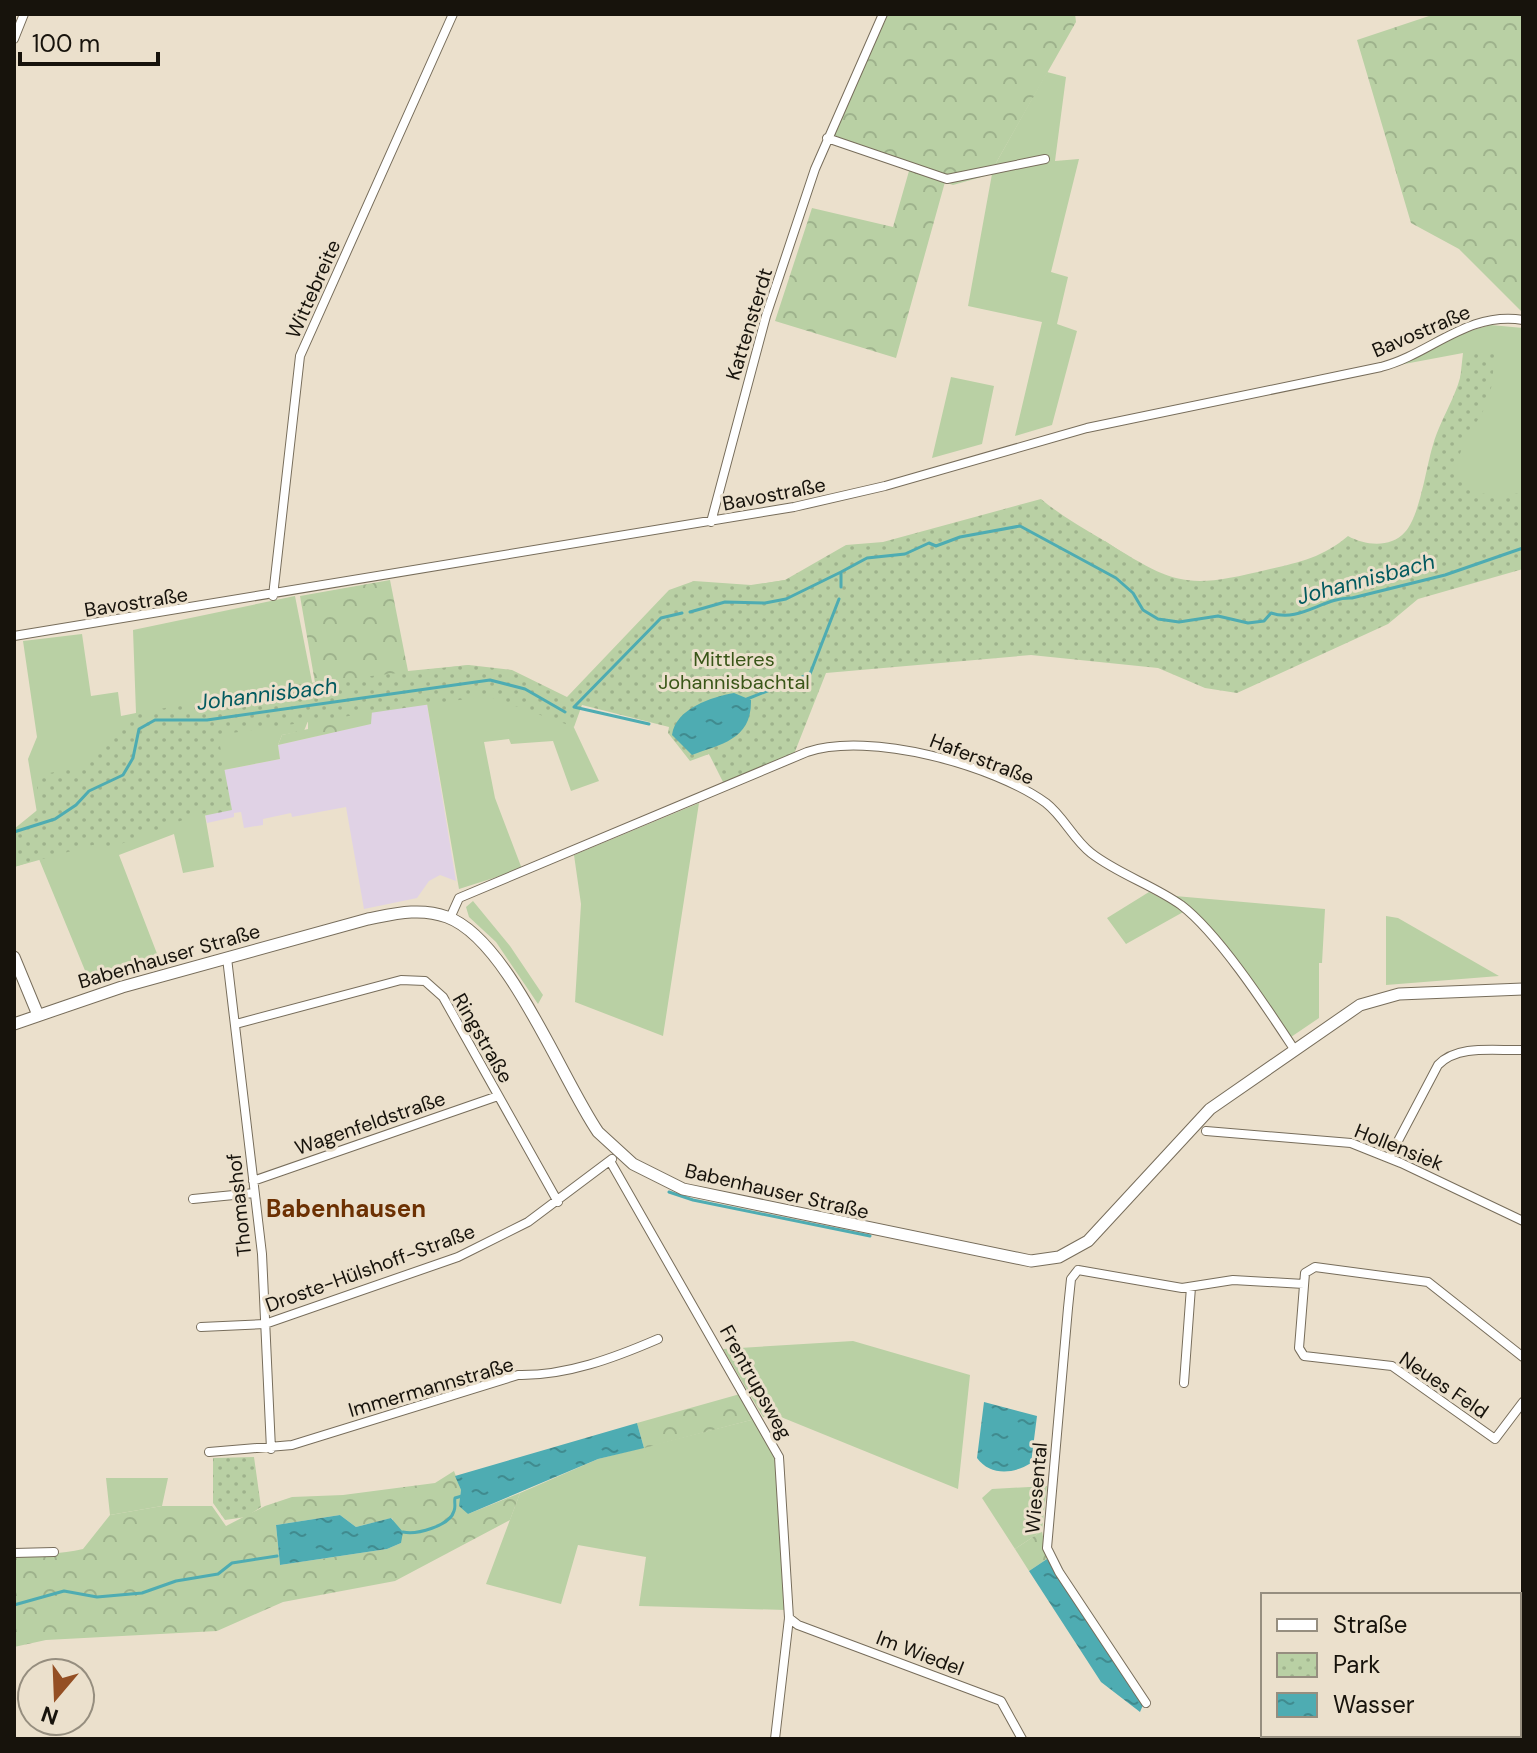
<svg xmlns="http://www.w3.org/2000/svg" width="1537" height="1753" font-family="'DM Sans',sans-serif">
<defs>
<pattern id="forest-crowns" width="20" height="18" patternUnits="userSpaceOnUse" patternTransform="scale(2)"><rect width="20" height="18" fill="#b9d0a4"/><path d="M2 6a3 3 0 1 1 6 0M12 15a3 3 0 1 1 6 0" fill="none" stroke="#9eb28c"/></pattern>
<pattern id="park-dots" width="8" height="8" patternUnits="userSpaceOnUse" patternTransform="scale(2)"><rect width="8" height="8" fill="#b9d0a4"/><path d="M2 2h.1M6 6h.1" fill="none" stroke="#9eb28c" stroke-width="1.8" stroke-linecap="round"/></pattern>
<pattern id="water-ripples" width="26" height="14" patternUnits="userSpaceOnUse" patternTransform="scale(2)"><rect width="26" height="14" fill="#4eacb2"/><path d="M2 4q2-2 4 0t4 0M15 11q2-2 4 0t4 0" fill="none" stroke="#408b8f"/></pattern>
</defs>
<rect width="100%" height="100%" fill="#ebe0cc"/>
<path fill="#e0d2e5" d="M427 704 456 881 440 875 429 881 417 898 364 909 346 807 292 817 291 813 263 819V825L244 828 241 812 234 813V817L207 823 197 775 280 759 278 745 370 724 372 711Z"/>
<path fill="#b9d0a4" d="M1047 72 1066 77 1055 161 1079 159 1051 272 1068 277 1057 324 1077 331 1052 425 1015 436 1042 322 968 306 992 174 953 185 909 171 911 165 996 163Z
M1491 325 1523 328V545L1334 594 737 588 785 580 801 573 1105 541 1140 564 1137 568 1197 591 1413 541 1460 380 1463 353 1399 365 1459 334Z
M951 377 994 386 982 444 932 458Z
M295 596 313 687 249 709 38 819 28 759 37 737 23 641 82 634 91 696 118 692 121 716 136 713 133 630Z
M471 685 569 717 599 781 571 791 553 741 511 744 509 739 484 742 495 798 522 869 459 889 425 692Z
M308 721 304 731 282 735 278 745 280 759 198 775 214 867 183 873 174 834 119 855 161 964 91 985 39 859 14 867V851L141 736Z
M699 803 663 1036 575 1002 581 904 574 855Z
M1149 892 1185 911 1126 944 1107 918Z
M1175 896 1325 909 1322 963H1319V1018L1291 1037 1227 953Z
M473 901 510 946 543 995 538 1004 496 942 469 917 466 907Z
M1386 916 1398 918 1499 976 1386 985Z
M853 1341 970 1375 958 1489 776 1415 763 1417 723 1349Z
M755 1419 776 1457 785 1610 639 1606 646 1557 578 1545 561 1604 486 1584 520 1493 598 1459Z
M106 1478H168L162 1506 110 1515Z
M1047 1486 1042 1531 1015 1549 982 1498 992 1489Z"/>
<path fill="url(#forest-crowns)" fill-rule="evenodd" d="M888 14H1075L1076 22 996 163 951 176 833 136Z
M1435 14H1523V313L1459 249 1411 223 1357 40Z
M909 171 945 182 896 358 775 321 812 208 893 227Z
M390 580 408 671 469 665 472 679 318 700 300 596Z
M372 711 371 724 278 745 282 735 308 729V721Z
M740 1394 755 1419 644 1448 637 1423Z
M454 1471 461 1490 460 1501 468 1514 520 1493 510 1520 395 1581 283 1602 217 1631 46 1640 14 1647V1555C38 1555 61 1554 83 1549L110 1515 162 1506H212L226 1526 265 1506 292 1497 343 1495 435 1483ZM340 1515 356 1527 392 1518 401 1543 387 1549 280 1565 276 1525Z
M1042 1531 1047 1559 1029 1571 1015 1549Z"/>
<path fill="url(#park-dots)" d="M1463 352 1495 353C1493 368 1493 384 1489 397 1481 425 1433 469 1474 490 1490 498 1506 496 1523 492V569L1418 599 1388 624 1237 693 1205 688 1158 668 1031 655 826 673 794 754 724 784 709 754 690 761 668 733 669 727 582 705 574 727 487 696 218 735 232 810 183 820 105 850 93 845 14 867V829L41 807 35 776 84 766 136 713 309 683 469 665 512 670 567 697 669 590 694 581 751 585 785 580 846 545 883 542 1041 499C1060 515 1081 527 1103 540 1175 585 1185 590 1270 569 1301 562 1323 557 1348 536 1364 545 1390 549 1405 532 1420 516 1426 467 1433 445 1442 413 1465 386 1463 352Z
M254 1457 261 1507 246 1517 225 1520 213 1503V1458Z"/>
<path fill="url(#water-ripples)" d="M734 693 751 700C752 740 721 744 692 755L672 735C676 708 712 697 734 693Z
M984 1402 1037 1416 1031 1463C1014 1474 990 1476 977 1458Z
M637 1423 644 1448 598 1459 468 1514 459 1506 461 1490 455 1476Z
M340 1515 356 1527 391 1518 403 1532 401 1543 387 1549 280 1565 276 1525Z
M1047 1559 1143 1705 1140 1712 1101 1682 1029 1571Z"/>
<g fill="none" stroke-linecap="round" stroke-linejoin="round">
<path stroke="#4eacb2" stroke-width="3" d="M841 587V572L867 558 905 554 929 543 936 546 960 537 1020 526 1116 578 1133 593 1143 610 1158 619 1179 622 1218 616 1248 623 1264 621 1271 613C1300 623 1323 597 1352 598L1445 575 1523 548
M690 612 725 602 765 603 786 599 841 572
M747 699 810 674 839 599
M574 707 661 618 682 613
M574 707 649 724
M14 832 55 819 76 805 89 791 123 775 133 758 139 729 155 720H207L490 680 525 689 565 712
M669 1192 693 1200 870 1236
M403 1532C416 1535 450 1526 454 1511 456 1507 454 1502 455 1498L462 1496
M14 1605 64 1591 97 1597 142 1593 176 1581 218 1574 232 1563 277 1556"/>
<defs>
<path id="minor" d="M14 39 24 14
M827 138 947 179 1045 159
M711 522 766 316 815 169 883 14
M273 596 300 356 453 14
M14 636 794 507 885 486 1087 428 1381 367C1431 354 1467 311 1523 320
M450 918 459 898 807 752C869 731 994 765 1046 803 1064 817 1073 839 1091 853 1118 874 1153 885 1181 905 1219 934 1267 1008 1294 1049
M227 958 262 1254 271 1449
M236 1024 401 980 425 981 443 997 558 1202
M1206 1131 1351 1143 1401 1163 1523 1221
M1389 1158 1438 1065C1458 1044 1496 1051 1523 1050
M610 1161 779 1457 789 1618 775 1739
M253 1181 498 1096
M193 1199 254 1193
M1078 1270 1071 1279 1068 1308 1047 1548 1059 1572 1146 1703
M1078 1270 1182 1288 1233 1280 1304 1284
M201 1327 265 1324 458 1257 528 1222 612 1159
M1523 1357 1428 1282 1315 1267 1305 1273 1299 1348 1304 1356 1392 1366 1495 1439 1523 1402
M1184 1383 1191 1287
M209 1452 292 1445 518 1375C566 1376 614 1358 658 1339
M14 1553 54 1552
M789 1618 798 1625 1001 1701 1022 1739
M1519 1675 1523 1670
M1465 1739 1468 1735"/>
<path id="secondary" d="M14 957 38 1015
M14 1024 122 987 368 919C394 914 420 907 447 917 508 939 561 1078 598 1132L633 1164 683 1189 1031 1261 1059 1257 1088 1241 1210 1109 1360 1005 1399 994 1523 989"/>
</defs>
<use href="#minor" stroke="#776d5b" stroke-width="10"/>
<use href="#secondary" stroke="#776d5b" stroke-width="13"/>
<use href="#minor" stroke="#fff" stroke-width="8"/>
<use href="#secondary" stroke="#fff" stroke-width="11"/>
</g>
<g text-anchor="middle" dominant-baseline="central" stroke-width="6" stroke-linejoin="round" paint-order="stroke">
<g font-size="20" fill="#17130c" stroke="#ebe0cc">
<text transform="translate(313 289) rotate(-66)">Wittebreite</text>
<text transform="translate(749 324) rotate(-73)">Kattensterdt</text>
<text transform="translate(1421 331) rotate(-23)">Bavostraße</text>
<text transform="translate(774 494) rotate(-11)">Bavostraße</text>
<text transform="translate(136 602) rotate(-9)">Bavostraße</text>
<text transform="translate(982 759) rotate(21)">Haferstraße</text>
<text transform="translate(169 956) rotate(-16)">Babenhauser Straße</text>
<text transform="translate(483 1038) rotate(60)">Ringstraße</text>
<text transform="translate(370 1123) rotate(-19)">Wagenfeldstraße</text>
<text transform="translate(1399 1147) rotate(22)">Hollensiek</text>
<text transform="translate(777 1191) rotate(13)">Babenhauser Straße</text>
<text transform="translate(239 1205) rotate(-96)">Thomashof</text>
<text transform="translate(370 1268) rotate(-20)">Droste-Hülshoff-Straße</text>
<text transform="translate(756 1382) rotate(61)">Frentrupsweg</text>
<text transform="translate(1444 1385) rotate(34)">Neues Feld</text>
<text transform="translate(431 1387) rotate(-16)">Immermannstraße</text>
<text transform="translate(1036 1488) rotate(-85)">Wiesental</text>
<text transform="translate(920 1653) rotate(21)">Im Wiedel</text>
</g>
<g font-size="20" fill="#3a5618" stroke="#ebe0cc">
<text x="734" y="659">Mittleres<tspan x="734" dy="23">Johannisbachtal</tspan></text>
</g>
<g font-size="22" font-style="italic" fill="#035a5f" stroke="#ebe0cc">
<text transform="translate(1366 579) rotate(-15)">Johannisbach</text>
<text transform="translate(267 694) rotate(-7)">Johannisbach</text>
</g>
<g font-size="24" font-weight="bold" fill="#6c3002" stroke="#ebe0cc">
<text x="346" y="1208">Babenhausen</text>
</g>
</g>
<rect width="1537" height="1753" fill="none" stroke="#17130c" stroke-width="32"/>
<rect x="1261" y="1593" width="260" height="144" fill="#ebe0cc" stroke="#968e7f" stroke-width="2"/>
<rect x="1277" y="1619" width="40" height="12" fill="#ffffff" stroke="#968e7f" stroke-width="2"/>
<text x="1333" y="1633" font-size="24" fill="#17130c">Straße</text>
<rect x="1277" y="1653" width="40" height="24" fill="url(#park-dots)" stroke="#968e7f" stroke-width="2"/>
<text x="1333" y="1673" font-size="24" fill="#17130c">Park</text>
<rect x="1277" y="1693" width="40" height="24" fill="url(#water-ripples)" stroke="#968e7f" stroke-width="2"/>
<text x="1333" y="1713" font-size="24" fill="#17130c">Wasser</text>
<g transform="translate(56 1697) rotate(199)"><circle r="38" fill="#ebe0cc" stroke="#968e7f" stroke-width="2"/>
<path d="M0-6L14 30L0 20L-14 30Z" fill="#944f24"/>
<text y="-12" font-size="22" font-weight="bold" text-anchor="middle" fill="#17130c">N</text>
</g>
<path d="M20 52v12h138v-12" fill="none" stroke="#17130c" stroke-width="4"/>
<text x="32" y="52" font-size="24" fill="#17130c" stroke="#ebe0cc" stroke-width="6" paint-order="stroke">100 m</text>
</svg>
